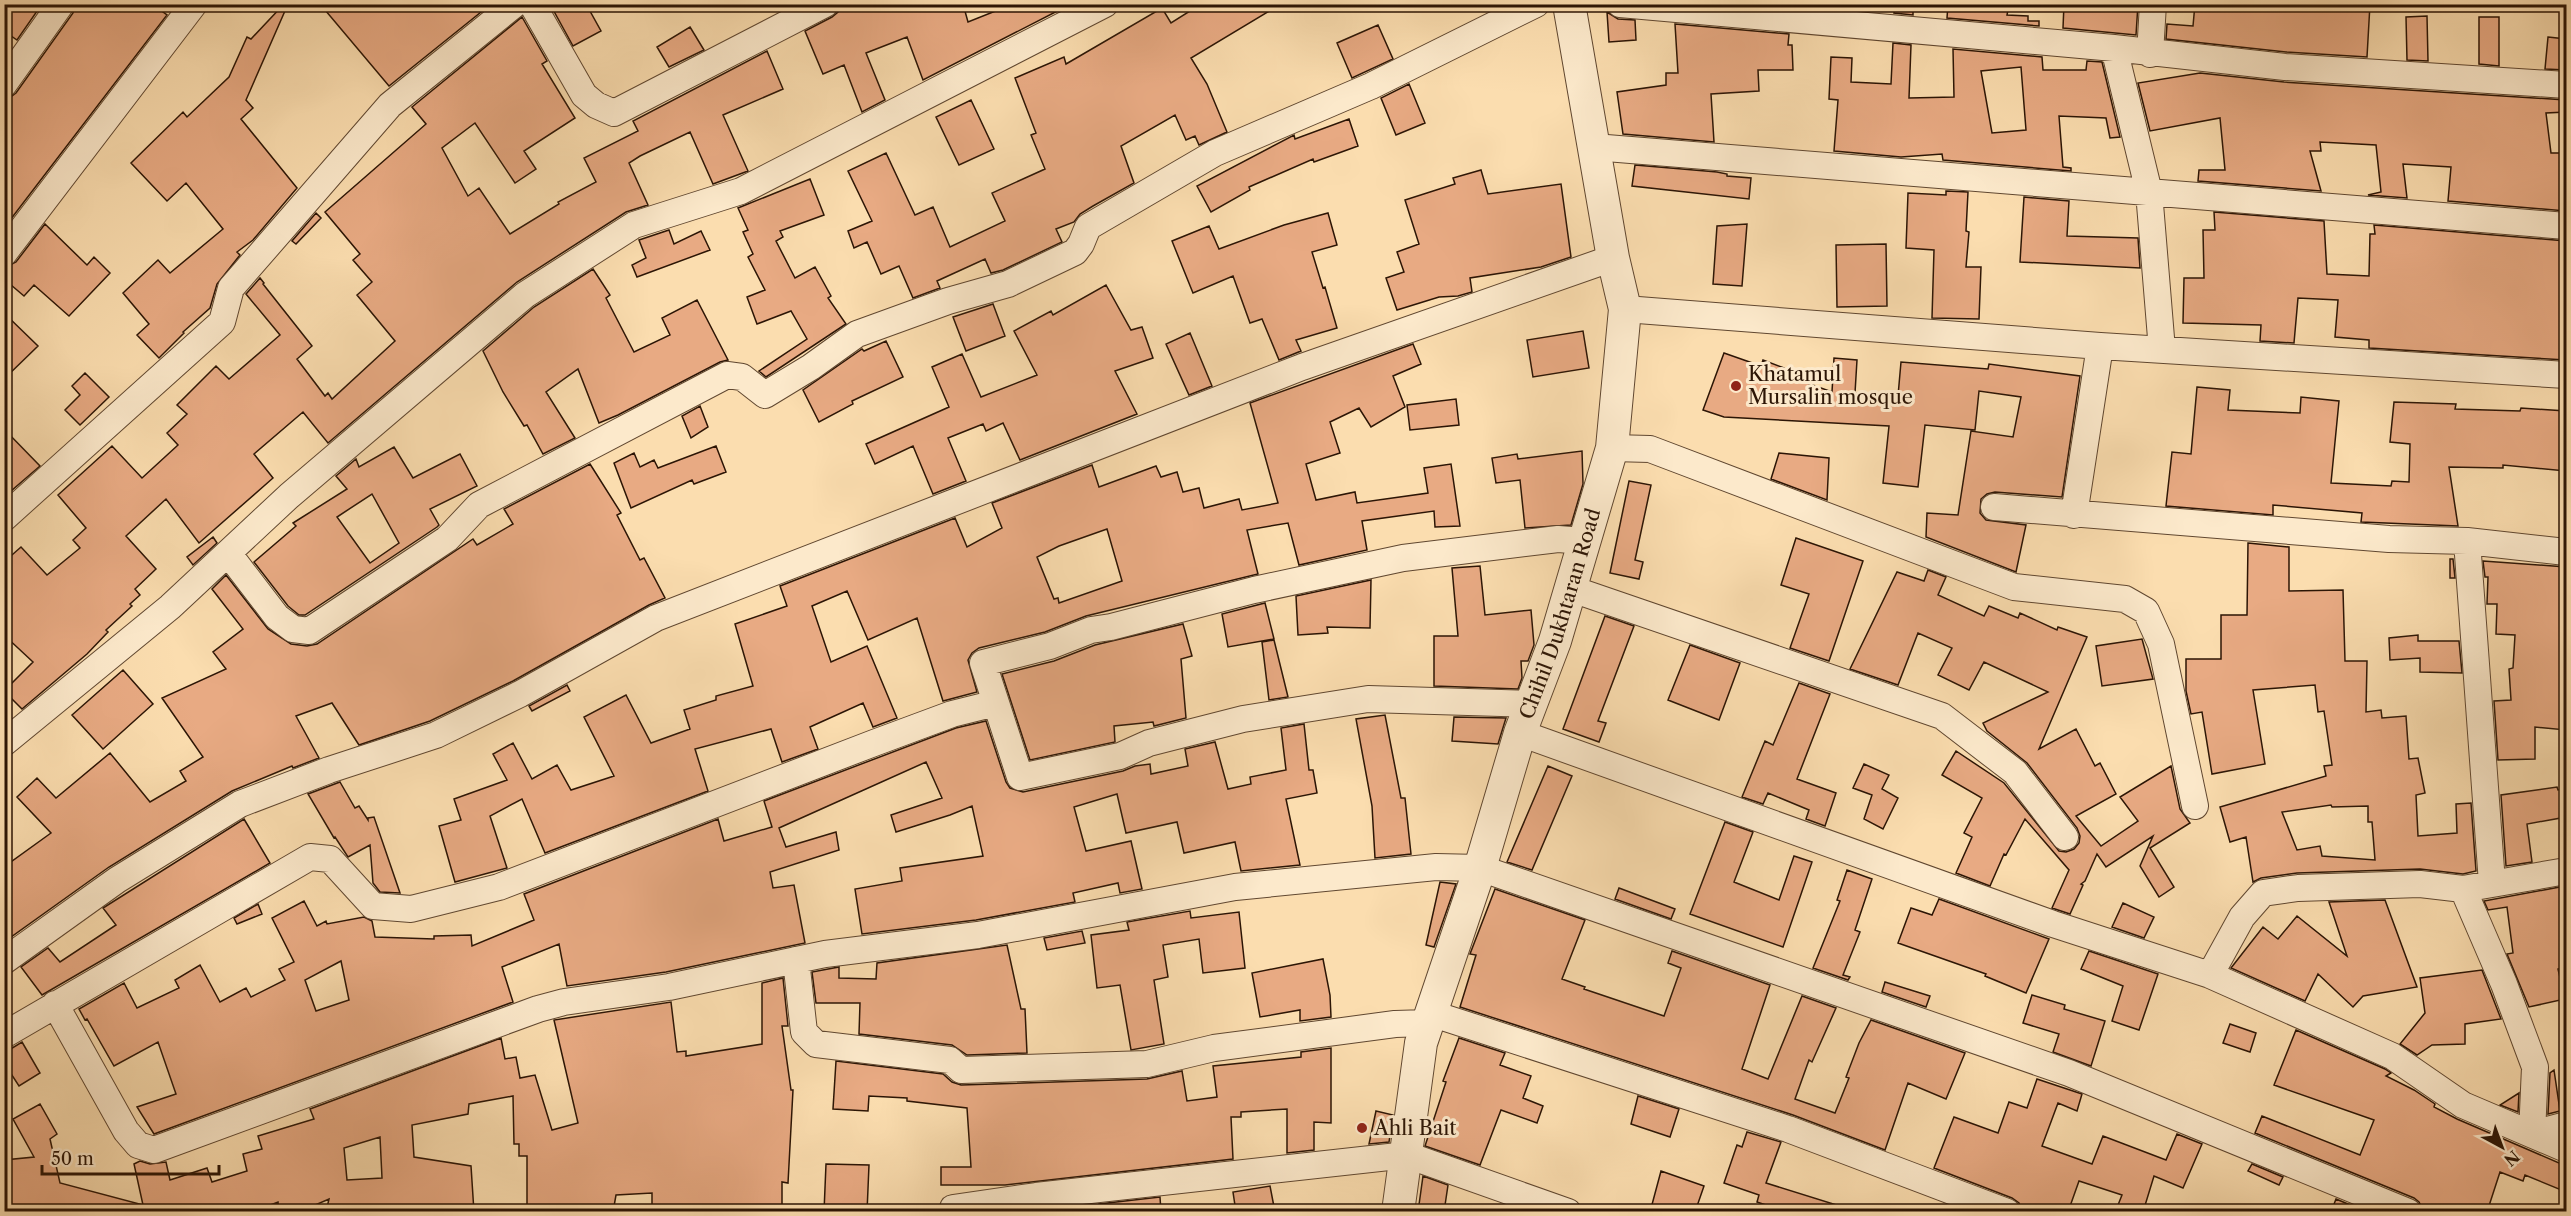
<svg xmlns="http://www.w3.org/2000/svg" width="2571" height="1216" font-family="'Libre Caslon Text',serif">
<rect width="100%" height="100%" fill="#fbddaf"/>
<filter id="stains"><feTurbulence type="fractalNoise" baseFrequency=".00333" numOctaves="4"/><feColorMatrix values="0 0 0 0 .2 0 0 0 0 .09 0 0 0 0 .02 0 0 0 .5 -.17"/></filter>
<radialGradient id="worn" r=".72"><stop offset=".6" stop-color="#630" stop-opacity="0"/><stop offset="1" stop-color="#630" stop-opacity=".3"/></radialGradient>
<path fill="#e8aa83" stroke="#2c1505" stroke-width="1.5" fill-rule="evenodd" d="M4 4H42L17 40 4 31Z
M76 4H152L167 15 4 228V102L16 93 73 13Z
M284 4H288L246 100 253 108 241 119 297 188 253 240 237 252 240 255 217 284 210 308 183 332 184 333 159 358 137 335 149 324 123 293 158 260 170 273 223 229 186 183 167 201 131 163 183 112 187 117 229 77 247 37 251 39Z
M320 4H491L389 86Z
M550 4H586L601 31 573 46Z
M840 4H963L968 22 1013 4H1071L923 80 907 37 866 53 885 100 862 112 844 65 823 74 805 31 832 17 838 12Z
M1201 4H1281L1191 58 1207 84 1227 132 1199 145 1195 136 1186 140 1175 115 1121 146 1134 183 1093 206 1080 214 1074 222 1056 229 1062 242 1003 270 991 273 985 259 937 281 940 288 913 298 899 266 881 274 867 242 854 248 848 231 872 221 848 171 886 153 915 215 933 207 950 247 1005 221 992 193 1045 169 1031 135 1036 133 1015 78 1064 57 1066 64 1162 8 1171 23Z
M1948 4 2008 10 2007 15 2028 16V21H2039V26L1947 18Z
M2064 4H2138L2136 35 2063 28Z
M2195 4H2370L2367 57 2286 52 2166 39 2167 24 2193 26Z
M1895 6 1913 7V15L1894 13Z
M1607 12 1618 19 1635 20 1636 40 1609 42Z
M2427 16 2428 61 2407 60 2406 17Z
M522 17 547 61 542 64 575 118 524 151 536 169 515 183 475 123 442 148 468 196 479 188 510 234 559 204 558 202 596 182 584 158 638 131 633 121 767 51 783 89 723 115 748 171 713 184 690 132 640 156 629 163 648 205 626 212 517 282 328 443 303 412 254 454 273 478 199 543 166 499 126 536 156 569 135 589 140 595 130 604 132 606 106 630 108 632 87 654 22 709 4 691 33 662 4 635V562L21 547 47 575 80 548 73 540 86 528 58 495 112 446 142 478 178 445 167 433 187 414 177 405 216 366 229 379 280 335 246 294 260 278 264 283 263 284 312 346 297 359 325 396 328 393 332 399 395 341 357 295 372 282 353 260 360 254 325 212 426 124 412 107Z
M2479 17H2499V66L2479 64Z
M1675 24 1789 34 1788 45H1792L1793 70H1758L1759 91 1711 94 1714 142 1623 134 1617 92 1666 85V73H1678Z
M1378 25 1393 59 1352 78 1337 43Z
M690 27 704 50 669 67 657 47Z
M2548 37 2566 39V70L2545 69Z
M1893 43 1911 45 1909 98 1954 97 1953 49 2042 57 2043 70H2086L2087 61 2102 62 2120 137 2110 138 2106 118 2059 116 2063 167 2071 168V171L1943 160 1942 154 1901 157 1834 151 1838 100 1829 99 1831 57 1852 58 1851 82 1891 84ZM2021 67 2026 130 1992 133 1981 71Z
M2200 73 2284 82 2566 100V112L2546 113 2551 153H2566V211L2448 201 2451 167 2403 164 2407 198 2368 195 2381 192 2376 145 2320 142 2321 151H2310L2321 191 2198 181 2199 170H2225L2220 118 2150 131 2138 83Z
M1409 84 1425 123 1396 135 1381 98Z
M971 100 994 149 959 165 936 117Z
M1349 119 1358 146 1314 162 1313 159 1249 187 1250 190 1211 212 1197 186 1294 135 1295 139Z
M1635 165 1717 172 1727 174V176L1751 178 1749 199 1632 186Z
M1481 170 1488 194 1561 184 1571 257 1541 267 1470 278 1472 292 1458 296 1439 297 1397 310 1386 278 1404 272 1397 252 1419 244 1405 200 1455 184 1453 178Z
M810 179 824 215 780 231 783 237 776 241 795 278 815 267 831 296 828 298 846 324 766 377 759 371 807 339 791 311 757 324 747 297 765 290 748 257 753 254 743 232 748 230 738 208Z
M1946 191 1968 192 1966 231 1969 232 1966 267H1981L1979 319 1932 318 1934 250 1906 248 1908 193 1946 195Z
M2024 197 2069 201 2067 236 2138 238 2140 268 2020 262Z
M2214 212 2324 221 2327 274 2369 276 2370 234H2375L2374 225 2566 241V360L2369 348V340L2335 337 2338 300 2298 298 2294 343 2260 341 2261 325 2183 323 2184 278H2204L2203 230H2215Z
M316 213 321 218 296 244 292 241Z
M1328 213 1337 245 1312 252 1323 288 1325 287 1337 328 1296 340 1301 351 1279 360 1262 319 1250 323 1233 276 1193 293 1172 241 1209 226 1219 249 1284 225Z
M45 224 87 265 94 257 110 273 69 316 34 285 24 296 4 279V268L16 262Z
M1747 224 1742 286 1713 284 1717 226Z
M669 230 674 244 701 231 710 250 637 277 632 265 646 258 639 240Z
M1886 244 1887 306 1837 307 1836 245Z
M593 269 610 295 606 298 634 352 670 335 662 318 697 300 728 360 720 362 618 415 599 423 578 369 546 392 575 438 543 454 527 425 524 426 503 392 483 351 534 307Z
M1106 285 1131 330 1142 327 1153 358 1115 371 1137 414 1020 460 1003 423 986 431 983 424 948 438 966 481 933 494 913 446 875 464 866 444 949 407 932 367 962 354 981 397 1037 375 1014 331 1051 311 1053 315Z
M993 304 1005 336 966 351 953 317Z
M4 313 38 346 4 379Z
M1583 331 1589 368 1533 377 1527 340Z
M1190 333 1212 386 1189 395 1166 344Z
M886 341 903 377 852 401 853 404 819 422 803 390 862 349 864 351Z
M1413 344 1421 364 1393 376 1405 407 1371 427 1359 408 1330 422 1340 453 1306 464 1316 500 1355 492 1357 503 1428 493 1424 468 1451 464 1460 526 1435 527 1434 511 1362 521 1367 550 1299 565 1288 523 1247 530 1258 574 1086 616 1045 632 979 648 972 653 968 660 977 692 943 701 917 618 868 640 847 591 812 606 831 662 867 646 897 718 873 727 863 703 810 727 818 749 782 762 771 729 695 749 708 791 545 853 522 799 490 816 507 868 455 882 439 826 461 820 454 799 507 780 493 754 513 743 532 779 557 765 571 790 614 776 584 717 626 695 651 743 690 729 684 710 716 700V696L753 686 735 624 787 606 780 586 955 518 967 547 1002 528 992 503 1092 465 1099 487 1156 466 1161 477 1177 472 1183 492 1199 488 1204 508 1239 499 1242 510 1278 503 1250 403ZM1107 529 1122 581 1059 603 1058 598 1054 599 1037 557 1059 546Z
M1724 353 1761 366 1763 360 1784 368 1782 374 1832 392 1834 358 1857 360 1855 393 1898 396 1901 362 1988 369 1989 364 2080 376 2062 497 1995 492 1987 494 1981 499 1980 513 1986 520 2026 525 2016 572 1926 537 1927 513 1958 515 1971 431 2013 437 2021 397 1979 391 1975 430 1925 425 1918 487 1883 483 1889 426 1724 417 1703 410Z
M85 373 109 397 80 425 65 410 80 395 72 386Z
M2197 387 2230 390 2228 410 2300 413 2301 397 2339 401 2331 483 2391 486 2392 481 2409 482 2410 444 2390 442 2394 402 2456 404 2455 409 2520 411 2521 408 2566 411V471L2503 465V468L2449 467 2458 526 2361 522 2362 513 2273 505V515L2166 506 2172 452 2191 454Z
M1456 399 1459 425 1410 430 1407 405Z
M700 406 708 427 691 438 682 416Z
M4 429 40 466 4 497Z
M716 446 726 472 694 484 692 480 631 508 614 463 634 453 640 467 654 460 658 468Z
M394 447 413 478 460 454 477 486 430 509 439 525 437 527 305 615H299L288 606 254 562 296 526 293 523 347 489 336 476 356 459 359 467ZM372 494 399 543 370 563 337 517Z
M1582 451 1583 484 1571 525 1525 528 1520 480 1496 483 1492 458 1517 454 1518 459Z
M1779 453 1829 458 1827 500 1771 479Z
M590 464 621 513 617 515 640 560 644 558 665 598 649 605 513 681 430 721 359 745 332 703 296 716 319 758 293 768 292 766 232 791 109 867 4 942V867L51 833 17 797 37 778 56 798 110 753 150 802 186 781 180 771 203 757 162 698 226 669 213 652 243 629 212 589 226 575 268 629 291 644 307 646 317 644 473 539 477 545 513 524 504 509Z
M1629 481 1651 485 1635 560 1643 562 1639 579 1610 573Z
M213 537 217 543 193 565 187 557Z
M1796 538 1863 561 1829 661 1790 648 1809 594 1781 585Z
M2248 543 2289 547V591L2343 590 2345 661H2367L2366 712 2381 710 2382 718 2406 716 2409 759 2418 758 2425 793 2416 795 2418 836 2457 833 2456 804 2471 803 2476 871 2463 874 2420 869 2297 873 2261 878 2253 882 2246 837 2230 842 2220 807 2326 776 2324 766 2332 765 2324 711 2318 712 2315 685 2253 690 2265 764 2212 774 2202 712 2191 714 2186 691V659H2221V615H2247ZM2331 805 2332 807 2368 806V822H2372L2375 860 2322 856 2320 846 2297 850 2282 812Z
M2450 559H2453L2455 578H2450Z
M2483 561 2566 567V730L2535 727V759L2498 760 2494 701 2511 700 2509 669 2513 668 2515 635 2496 634 2497 604H2487L2488 577H2485Z
M1480 566 1485 615 1531 610 1534 645 1528 661H1521L1522 678 1518 689 1434 686V636H1458L1452 568Z
M1928 570 1946 577 1938 595 1984 616 1989 606 2018 618 2020 613 2057 630 2058 627 2087 637 2039 749 2076 729 2095 766 2100 763 2116 794 2076 816 2101 846 2138 821 2120 797 2171 766 2180 809 2190 823 2150 848 2174 887 2159 897 2140 866 2153 836 2106 867 2097 854 2085 881 2081 884 2083 885 2070 914 2052 908 2069 870 2025 819 2006 855 2004 854 1990 886 1956 873 1972 837 1964 833 1982 798 1942 775 1956 751 2004 783 2059 851 2066 852 2074 849 2079 843 2080 836 2077 828 2027 763 1987 731 1983 723 2048 692 1984 662 1969 690 1938 675 1952 648 1918 633 1898 685 1850 669 1897 572 1924 581Z
M1371 580 1370 628 1327 627 1328 633 1298 635 1296 596Z
M1265 603 1274 639 1228 647 1222 614Z
M1605 616 1634 626 1598 721 1606 723 1599 742 1563 729Z
M1183 624 1192 656 1181 659 1186 718 1154 726 1153 722 1114 726 1115 742 1030 760 1002 674 1054 661 1095 645Z
M2418 635V641H2459L2462 673 2420 672V658L2390 660 2389 638Z
M2142 639 2153 679 2102 686 2096 646Z
M1274 640 1288 697 1269 700 1262 642Z
M1690 645 1740 663 1719 720 1668 700Z
M123 670 153 704 103 749 72 715Z
M1799 683 1830 694 1797 779 1836 793 1825 826 1806 819 1809 810 1768 793 1763 804 1742 797 1765 741 1773 745Z
M567 685 570 691 532 711 529 706Z
M1385 715 1401 798H1405L1411 854 1375 858 1372 806 1356 719Z
M1454 717 1506 718 1498 744 1452 741Z
M986 721 1006 782 1010 788 1023 792 1123 771 1135 766 1150 764 1151 774 1188 766 1185 749 1215 742 1228 789 1251 784 1250 777 1286 770 1281 728 1304 724 1309 770H1313L1317 793 1286 799 1300 865 1241 871 1235 842 1184 853 1177 822 1126 833 1117 794 1074 807 1086 851 1131 841 1142 889 1120 893 1118 883 1073 893 1075 902 976 920 862 934 855 889 902 881 900 868 983 856 972 806 950 815 896 832 891 815 942 798 926 762 779 828 786 847 836 832 839 850 770 872 773 888 794 885 805 943 666 972 567 986 559 944 502 967 513 1002 154 1134 137 1107 176 1094 158 1042 114 1066 87 1019 85 1020 79 1009 124 983 137 1008 179 988 175 980 200 965 220 1002 246 988 251 997 285 980 279 969 294 962 272 918 304 901 317 926 326 921 327 924 364 917 372 921 375 937 434 939V936L471 935 472 946 534 920 524 894 718 819 724 841 772 827 764 801 956 728ZM341 961 349 1000 316 1011 305 980Z
M1864 764 1889 775 1882 789 1898 798 1883 829 1864 819 1872 795 1853 788Z
M1548 766 1572 776 1532 870 1507 862Z
M340 782 355 808 359 806 368 820V818L374 817 400 893 380 892 373 883 370 845 348 857 335 837 334 838 308 794Z
M2557 787 2558 790 2566 789V817L2527 824 2532 862 2506 866 2501 795Z
M244 819 270 863 42 995 21 967 48 948 60 962 116 925 103 908Z
M1725 822 1753 832 1734 882 1779 900 1794 856 1812 862 1783 947 1690 914Z
M1847 870 1872 879 1855 930 1860 932 1843 975 1850 977 1848 980 1813 968 1840 901 1837 900Z
M1440 882 1456 884 1434 947 1426 945Z
M2560 887 2566 936V967L2558 969 2565 999 2529 1007 2507 954 2513 953 2507 907 2488 910 2484 901Z
M1619 888 1675 909 1671 919 1615 899Z
M1495 889 1585 920 1562 979 1585 987 1584 989 1664 1016 1681 968 1668 963 1672 951 1770 985 1742 1069 1768 1079 1802 996 1836 1008 1812 1062 1809 1060 1795 1099 1835 1113 1849 1078 1846 1077 1859 1043 1871 1020 1965 1053 1946 1099 1908 1083 1885 1150 1793 1115 1460 1007 1476 955 1470 954Z
M1939 899 2049 939 2026 993 1985 976 1986 974 1898 943 1911 908 1932 915Z
M2385 900 2417 987 2363 996 2353 1007 2318 974 2305 1001 2231 968 2263 927 2278 939 2297 916 2347 956 2329 902Z
M2123 903 2154 917 2144 938 2112 927Z
M258 904 262 914 237 924 234 918Z
M1190 911 1191 918 1239 912 1245 968 1203 973 1199 939 1163 945 1168 977 1154 980 1164 1044 1131 1050 1120 985 1097 988 1091 935 1129 930 1127 922Z
M1082 931 1085 943 1047 950 1044 938Z
M1007 945 1021 1009H1025L1027 1053 967 1055 952 1045 859 1034 860 1003H816L812 972 839 967V978L876 979 877 963Z
M2089 951 2158 974 2139 1030 2112 1021 2123 986 2081 969Z
M1323 959 1330 995 1331 1017 1300 1021V1010L1260 1017 1252 973Z
M2482 970 2501 1019 2465 1024V1044L2432 1045 2417 1055 2400 1044 2425 1013 2420 978Z
M783 978 788 1026H782L791 1090H793L788 1183 782 1182V1212L652 1211V1193L616 1195 613 1212H527V1156H519V1144H514L513 1096 469 1104 468 1114 412 1125 414 1157 471 1166 474 1212H326L329 1199 299 1212H279L278 1202 252 1212H144V1210V1212H4V1160L34 1157 13 1119 40 1104 57 1134 50 1139 60 1183 143 1205 134 1164 140 1161 150 1164 166 1162 170 1180 207 1168 212 1182 247 1171 243 1154 262 1149 258 1136 314 1119 310 1109 501 1038 505 1059 516 1057 520 1078 535 1075 552 1130 578 1123 554 1020 671 1002 677 1052 686 1051V1056L762 1044V983ZM380 1137 382 1178 347 1180 344 1148Z
M1885 982 1930 996 1926 1007 1882 992Z
M2032 995 2065 1005 2064 1009 2105 1021 2091 1066 2053 1052 2059 1034 2023 1023Z
M2230 1024 2256 1033 2250 1052 2223 1043Z
M2296 1030 2385 1069 2391 1073 2386 1076 2414 1090 2435 1104 2434 1107 2457 1119 2566 1166V1192L2525 1175 2523 1181 2500 1172 2487 1212H2429L2423 1210 2419 1202 2414 1198 2255 1133 2262 1116 2360 1155 2374 1120 2274 1085Z
M1459 1038 1505 1053 1500 1065 1531 1076 1523 1098 1543 1106 1537 1123 1501 1110 1480 1165 1425 1146 1446 1082 1443 1081Z
M22 1042 40 1073 19 1086 4 1063V1053Z
M1331 1048V1123L1314 1122V1150L1287 1153V1109L1241 1112V1117H1231L1233 1159 1005 1185H941V1167H971L967 1108 907 1101V1098L869 1096 868 1111 833 1109 836 1061 943 1074 952 1082 961 1085 1147 1079 1182 1071 1187 1101 1217 1097 1213 1066 1301 1057V1052Z
M2554 1070 2560 1111 2548 1114 2550 1073Z
M2037 1079 2082 1094 2077 1111 2058 1103 2042 1146 2092 1164 2103 1136 2166 1160 2177 1134 2202 1144 2183 1188 2154 1176 2143 1212H2138L2118 1205 2122 1195 2079 1181 2068 1212H2022L2019 1203 2012 1198 1934 1168 1954 1117 1998 1133 2009 1102 2027 1108Z
M2519 1093 2518 1112 2500 1105Z
M1638 1096 1679 1109 1670 1137 1631 1124Z
M1376 1111 1393 1115 1389 1142 1369 1144Z
M1747 1132 1781 1142 1766 1183 1843 1207 1842 1212H1787L1757 1202 1759 1195 1724 1183 1737 1145 1742 1147Z
M826 1164 869 1165 867 1212H824Z
M2252 1164 2283 1177 2279 1185 2248 1171Z
M1661 1171 1704 1186 1695 1212H1650Z
M1423 1176 1448 1185 1444 1212H1418Z
M1270 1186 1275 1212H1236L1233 1192Z
M1160 1197 1161 1212H1099V1204Z
M2336 1199 2367 1212H2331Z"/>
<g fill="none" stroke-linecap="round" stroke-linejoin="round">
<defs>
<path id="minor" d="M532 4 584 95 596 105 614 113 825 4
M1620 4 2114 48 2285 67 2566 85
M2114 48 2149 192 2162 350
M2150 54 2153 4
M4 84 61 4
M1594 147 2566 226
M4 253 194 4
M1625 309 2100 346 2566 375
M1612 448 1650 449 2014 587 2125 599 2146 611 2161 644 2195 806
M1994 507 2389 539 2467 541 2566 552
M2074 515 2100 346
M4 518 222 322 231 288 390 105 515 4
M2467 541 2492 883
M228 553 277 617 293 629 309 631 447 539 479 505 727 375 742 377 765 395 811 367 857 334 948 301 1008 284 1075 252 1081 244 1088 227 1215 153 1371 86 1536 4
M1569 588 1942 716 2015 772 2065 837
M996 703 1020 777 1120 756 1149 743 1243 719 1368 699 1531 704
M1520 733 2053 924 2210 975 2392 1056 2463 1105 2566 1149
M4 743 170 607 289 496 525 295 634 225 741 191 1105 4
M2463 889 2504 984 2535 1067 2532 1134 2566 1125
M796 960 804 1032 816 1044 950 1060 961 1070 1147 1064 1214 1048 1395 1024 1427 1023
M4 961 117 880 240 804 329 770 436 735 520 694 656 618 1302 367 1613 258
M2210 975 2242 917 2263 893 2298 888 2420 884 2463 889 2566 871
M55 1004 126 1131 138 1145 154 1150 538 1009 564 1002 669 987 825 954 978 935 1235 887 1436 867 1480 868 2069 1073 2408 1212
M1430 1013 1788 1129 2007 1212
M4 1035 310 857 330 859 373 906 411 909 499 887 874 743 952 714 996 703 983 663 1050 646 1091 630 1111 627 1254 590 1403 558 1558 539 1584 541
M952 1212 953 1208 1036 1196 1407 1155 1568 1212"/>
<g id="tertiary">
<path id="s1" d="M1398 1212 1421 1043 1480 868 1520 733 1555 641 1612 448 1625 309 1613 258 1569 4"/>
</g>
</defs>
<use href="#minor" stroke="#604730" stroke-width="28"/>
<use href="#tertiary" stroke="#604730" stroke-width="34"/>
<use href="#minor" stroke="#fce9cb" stroke-width="26"/>
<use href="#tertiary" stroke="#fce9cb" stroke-width="32"/>
</g>
<g fill="#8f2418" stroke="#fce9cb" stroke-width="2">
<circle cx="1736" cy="386" r="6"/>
<circle cx="1362" cy="1128" r="6"/>
</g>
<g text-anchor="middle" dominant-baseline="central" stroke-width="6" stroke-linejoin="round" paint-order="stroke">
<g font-size="20" fill="#2c1505" stroke="#fce9cb" text-anchor="start">
<text x="1748" y="374">Khatamul<tspan x="1748" dy="23">Mursalin mosque</tspan></text>
<text x="1374" y="1128">Ahli Bait</text>
</g>
<g font-size="20" fill="#2c1505" stroke="#fce9cb">
<text stroke="none"><textPath href="#s1" startOffset="622">Chihil Dukhtaran Road</textPath></text>
</g>
</g>
<rect width="2571" height="1216" fill="none" stroke="#fbddaf" stroke-width="24"/>
<rect x="6" y="6" width="2559" height="1204" fill="none" stroke="#2c1505" stroke-width="3"/>
<rect x="12" y="12" width="2547" height="1192" fill="none" stroke="#2c1505" stroke-width="1.5"/>
<g transform="translate(2502 1147) rotate(139)" stroke="#fce9cb" stroke-width="4.5" paint-order="stroke">
<path d="M0-4.5L10 22L0 15L-10 22Z" fill="#2c1505"/>
<text y="-9" font-size="16" font-weight="bold" text-anchor="middle" fill="#2c1505">N</text>
</g>
<path d="M42 1165v9h177v-9" fill="none" stroke="#2c1505" stroke-width="3"/>
<text x="51" y="1165" font-size="18" fill="#2c1505" stroke="#fce9cb" stroke-width="4.5" paint-order="stroke">50 m</text>
<rect width="100%" height="100%" filter="url(#stains)"/>
<rect width="100%" height="100%" fill="url(#worn)"/>
</svg>
